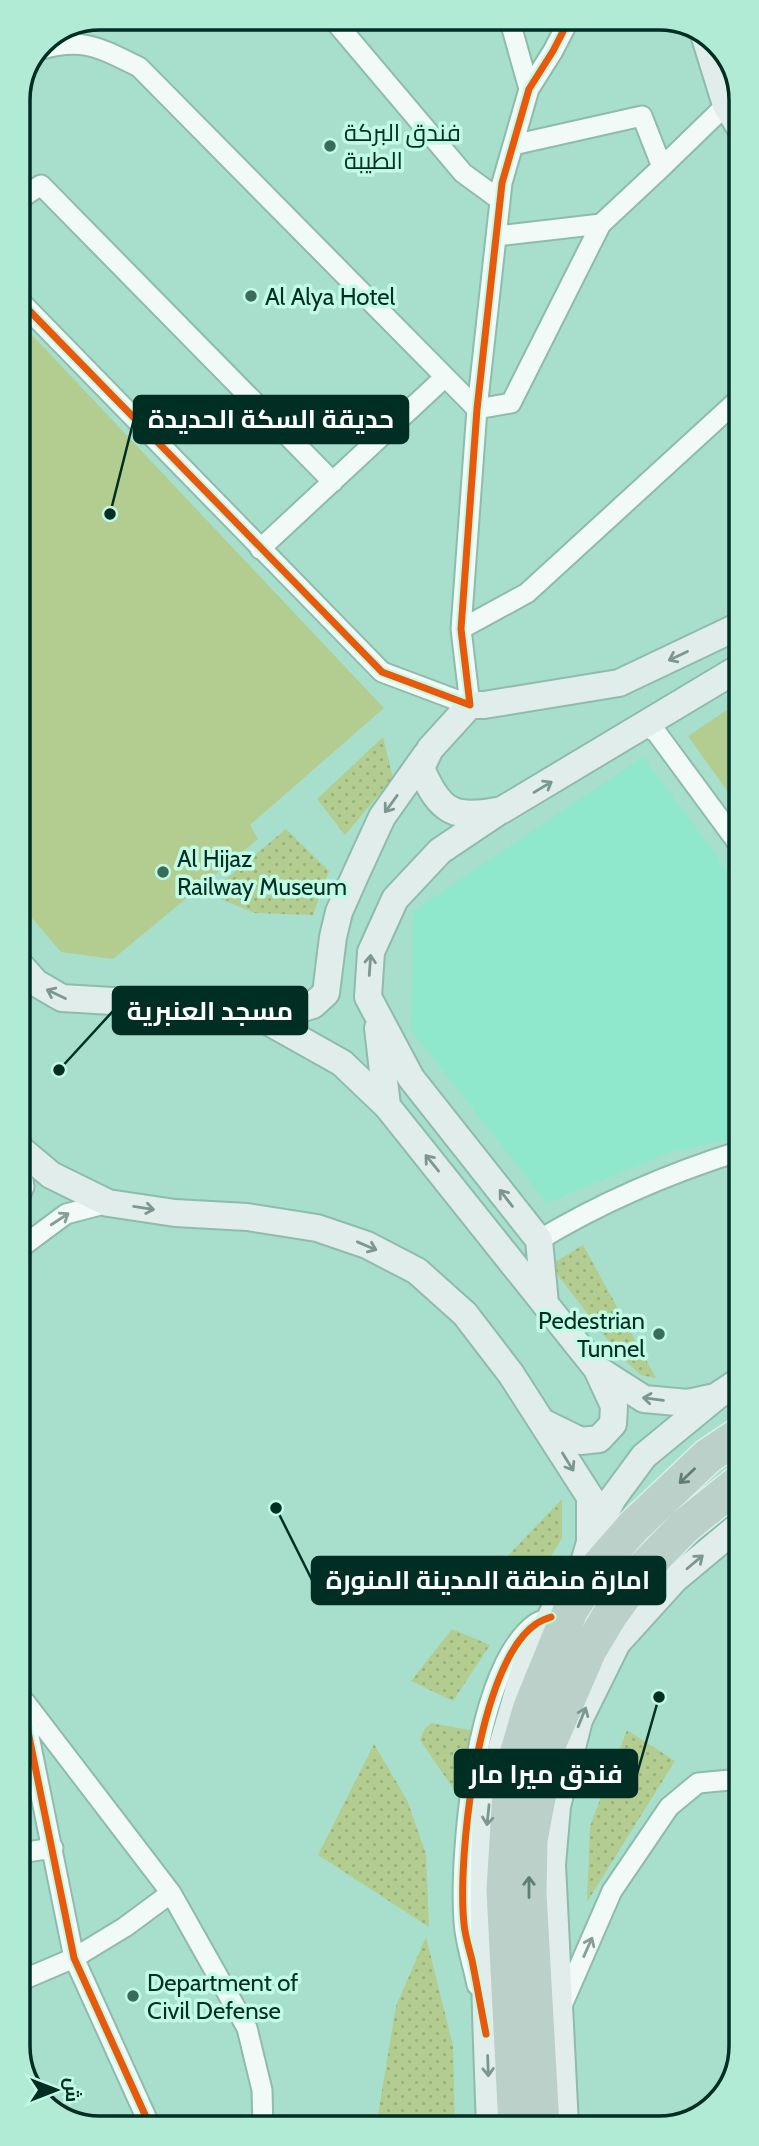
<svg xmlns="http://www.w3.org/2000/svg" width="759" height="2146" font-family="Cabin,Cairo,sans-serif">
<defs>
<pattern id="grass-dots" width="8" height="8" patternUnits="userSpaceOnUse" patternTransform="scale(1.75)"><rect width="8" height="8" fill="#b3cd90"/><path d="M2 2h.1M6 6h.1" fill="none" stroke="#98b07c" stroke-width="1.8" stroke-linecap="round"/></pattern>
</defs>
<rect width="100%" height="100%" fill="#a7dfcc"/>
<path fill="#8fe8cb" d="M643 757 740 887V1137L671 1152 547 1203 411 1030 413 911Z"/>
<path fill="url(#grass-dots)" d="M383 737 393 778 345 835 317 799Z
M286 829 329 871 313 915 255 913 208 894Z
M583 1245 656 1378 641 1375 620 1356 550 1265Z
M562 1499V1538L523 1604 477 1588Z
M452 1629 490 1645 453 1701 411 1681Z
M431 1723 475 1731 461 1800 420 1740 424 1730Z
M627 1730 675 1761 587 1902 590 1826Z
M374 1744 407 1800 426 1854 429 1927 318 1855Z
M426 1937 453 2046 455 2127H376L396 2006Z"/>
<path fill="#b3cd90" d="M18 320 384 708 250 825 258 839 113 959 61 952 19 903Z
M740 701V809L688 736Z"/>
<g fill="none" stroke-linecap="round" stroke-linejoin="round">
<defs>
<path id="street" d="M332 18 463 173 500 200
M509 18 529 89
M38 50C83 37 98 47 139 67L477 409 511 403 601 224
M662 167 726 105
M18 200 41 185 333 482
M497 236 601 224 662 167 642 116 513 145
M18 299 382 672 470 705 461 629 477 409 502 183 529 89 553 51 570 18
M260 549 445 377
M461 629 527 593 739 399
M644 726 656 732 740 846
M19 1154 24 1187 19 1198
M539 1240C602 1202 670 1173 740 1151
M19 1249 66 1214 108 1203
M21 1697 74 1958 151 2128
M20 1853 53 1848
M171 1893 247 2028 262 2090 263 2128
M20 1981 74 1958 125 1927 171 1893 25 1702
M477 1985C473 1964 465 1942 464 1921 459 1852 476 1668 535 1624 539 1621 545 1620 550 1618
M561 2008 612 1891 669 1807 698 1783 741 1779"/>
<path id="secondary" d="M704 34 726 105 739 126
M739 626 619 683 484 705H470L430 749 421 768C440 813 454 820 502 810L739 668
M498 812 440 851 395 899 371 952 368 997 411 1078 539 1240 545 1304
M19 964 36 983 62 998 195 1006 253 1013 293 1011 313 1005 326 993 333 937 339 912 354 878 382 817 426 755
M253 1013 342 1063 387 1106 597 1369 614 1406 613 1424 599 1439 581 1441 542 1422
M378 1028 387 1106
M19 1148 51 1175 108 1203 175 1213 247 1217 317 1228 367 1245 417 1271 465 1314 511 1374 590 1497V1542L577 1587
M597 1369 644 1399 688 1403 715 1397
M591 1540 613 1498 644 1456 717 1396 741 1380
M601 1647 617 1643 675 1579 741 1524
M492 1781 526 1664 557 1605
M490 2126C487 2042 483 1958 484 1873 485 1840 483 1798 499 1768
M565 2126 552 1865 557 1806 579 1720 617 1643"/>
<path id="highway" d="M516 2126 504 1890 511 1775 531 1707 571 1609 598 1567 633 1527 708 1456 741 1434
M542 2126 529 1894 530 1840 548 1745 589 1650 610 1615 643 1569 685 1526 741 1481"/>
</defs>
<use href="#street" stroke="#8ebbac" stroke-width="23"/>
<use href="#secondary" stroke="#8ebbac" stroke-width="30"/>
<use href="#highway" stroke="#d7f1e8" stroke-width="38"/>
<use href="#street" stroke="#f2faf7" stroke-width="19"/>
<use href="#secondary" stroke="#e1edea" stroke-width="26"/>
<use href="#highway" stroke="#bbd0c9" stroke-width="35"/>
<defs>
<path id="cycleway" d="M18 299 382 672 470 705 461 629 477 409 502 183 529 89 553 51 570 18
M21 1697 74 1958 151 2128
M486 2034C481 2009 477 1985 472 1960 469 1948 465 1936 464 1924 457 1858 478 1663 536 1624 540 1621 546 1619 551 1617"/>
</defs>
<use href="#cycleway" stroke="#c1fbe5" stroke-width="11"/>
<use href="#cycleway" stroke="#e8590c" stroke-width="7"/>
</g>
<defs><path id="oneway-shaft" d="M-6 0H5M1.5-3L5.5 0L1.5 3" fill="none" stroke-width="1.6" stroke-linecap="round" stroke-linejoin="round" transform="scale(1.75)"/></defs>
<g stroke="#7c9790">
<use href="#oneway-shaft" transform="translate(678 656) rotate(155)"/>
<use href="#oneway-shaft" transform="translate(543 787) rotate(-31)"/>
<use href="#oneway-shaft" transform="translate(391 804) rotate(126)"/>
<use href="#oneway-shaft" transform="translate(370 965) rotate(-86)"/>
<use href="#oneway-shaft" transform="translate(56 994) rotate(-155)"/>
<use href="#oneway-shaft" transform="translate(432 1163) rotate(-129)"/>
<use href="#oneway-shaft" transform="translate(506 1198) rotate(-128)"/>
<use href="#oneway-shaft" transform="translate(144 1208) rotate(9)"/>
<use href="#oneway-shaft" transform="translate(367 1246) rotate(23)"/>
<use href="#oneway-shaft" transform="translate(653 1399) rotate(-172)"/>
<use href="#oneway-shaft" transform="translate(568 1462) rotate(58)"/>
<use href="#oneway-shaft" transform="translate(695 1562) rotate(-40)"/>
<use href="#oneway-shaft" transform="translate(582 1717) rotate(-68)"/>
<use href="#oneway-shaft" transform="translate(488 1815) rotate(96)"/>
<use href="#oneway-shaft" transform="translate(488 2066) rotate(88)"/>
</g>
<g stroke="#859e97">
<use href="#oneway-shaft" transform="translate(60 1219) rotate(-33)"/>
<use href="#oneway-shaft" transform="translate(588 1947) rotate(-66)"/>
</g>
<g stroke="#5e7f76">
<use href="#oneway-shaft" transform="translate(687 1476) rotate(136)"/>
<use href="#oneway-shaft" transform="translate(529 1887) rotate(-90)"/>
</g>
<g fill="#3a6c5e" stroke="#c1fbe5" stroke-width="2.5">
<circle cx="330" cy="146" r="7"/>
<circle cx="251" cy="296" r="7"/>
<circle cx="163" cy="872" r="7"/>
<circle cx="659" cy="1334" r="7"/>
<circle cx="133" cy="1996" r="7"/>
</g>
<g text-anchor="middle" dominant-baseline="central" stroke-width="7" stroke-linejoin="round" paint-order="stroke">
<g font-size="24" fill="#002e22" stroke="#c1fbe5" text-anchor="start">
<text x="344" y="132">فندق البركة<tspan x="344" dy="28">الطيبة</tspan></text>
<text x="265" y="296">Al Alya Hotel</text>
<text x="177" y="858">Al Hijaz<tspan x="177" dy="28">Railway Museum</tspan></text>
<text x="645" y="1320" text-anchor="end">Pedestrian<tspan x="645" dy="28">Tunnel</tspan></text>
<text x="147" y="1982">Department of<tspan x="147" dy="28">Civil Defense</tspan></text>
</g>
</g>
<path d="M0 0H759V2146H0ZM100 30H659A70 70 0 0 1 729 100V2046A70 70 0 0 1 659 2116H100A70 70 0 0 1 30 2046V100A70 70 0 0 1 100 30Z" fill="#b2ebd5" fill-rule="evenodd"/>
<path fill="none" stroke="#002e22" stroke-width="3.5" d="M100 30H659A70 70 0 0 1 729 100V2046A70 70 0 0 1 659 2116H100A70 70 0 0 1 30 2046V100A70 70 0 0 1 100 30Z"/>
<path fill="none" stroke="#002e22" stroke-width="2.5" d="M110 514L134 419M59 1070L113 1011M276 1508L312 1580M659 1697L637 1774"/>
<g fill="#002e22" stroke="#c1fbe5" stroke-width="2.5">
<circle cx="110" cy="514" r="7"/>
<circle cx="59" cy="1070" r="7"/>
<circle cx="276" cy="1508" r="7"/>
<circle cx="659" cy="1697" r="7"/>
</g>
<g fill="#002e22" stroke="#002e22" stroke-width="2.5">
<rect x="134" y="396" width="274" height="47" rx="7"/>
<rect x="113" y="987" width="194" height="47" rx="7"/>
<rect x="312" y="1557" width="353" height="47" rx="7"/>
<rect x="455" y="1750" width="182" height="47" rx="7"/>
</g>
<g font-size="26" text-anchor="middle" font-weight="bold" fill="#fff">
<text x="271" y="428">حديقة السكة الحديدة</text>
<text x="210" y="1020">مسجد العنبرية</text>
<text x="488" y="1589">امارة منطقة المدينة المنورة</text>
<text x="546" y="1783">فندق ميرا مار</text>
</g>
<g transform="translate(56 2090) rotate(90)" stroke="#c1fbe5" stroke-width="5" paint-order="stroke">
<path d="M0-5L12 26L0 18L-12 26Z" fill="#002e22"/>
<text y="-10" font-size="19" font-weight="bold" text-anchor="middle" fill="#002e22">ش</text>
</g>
</svg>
